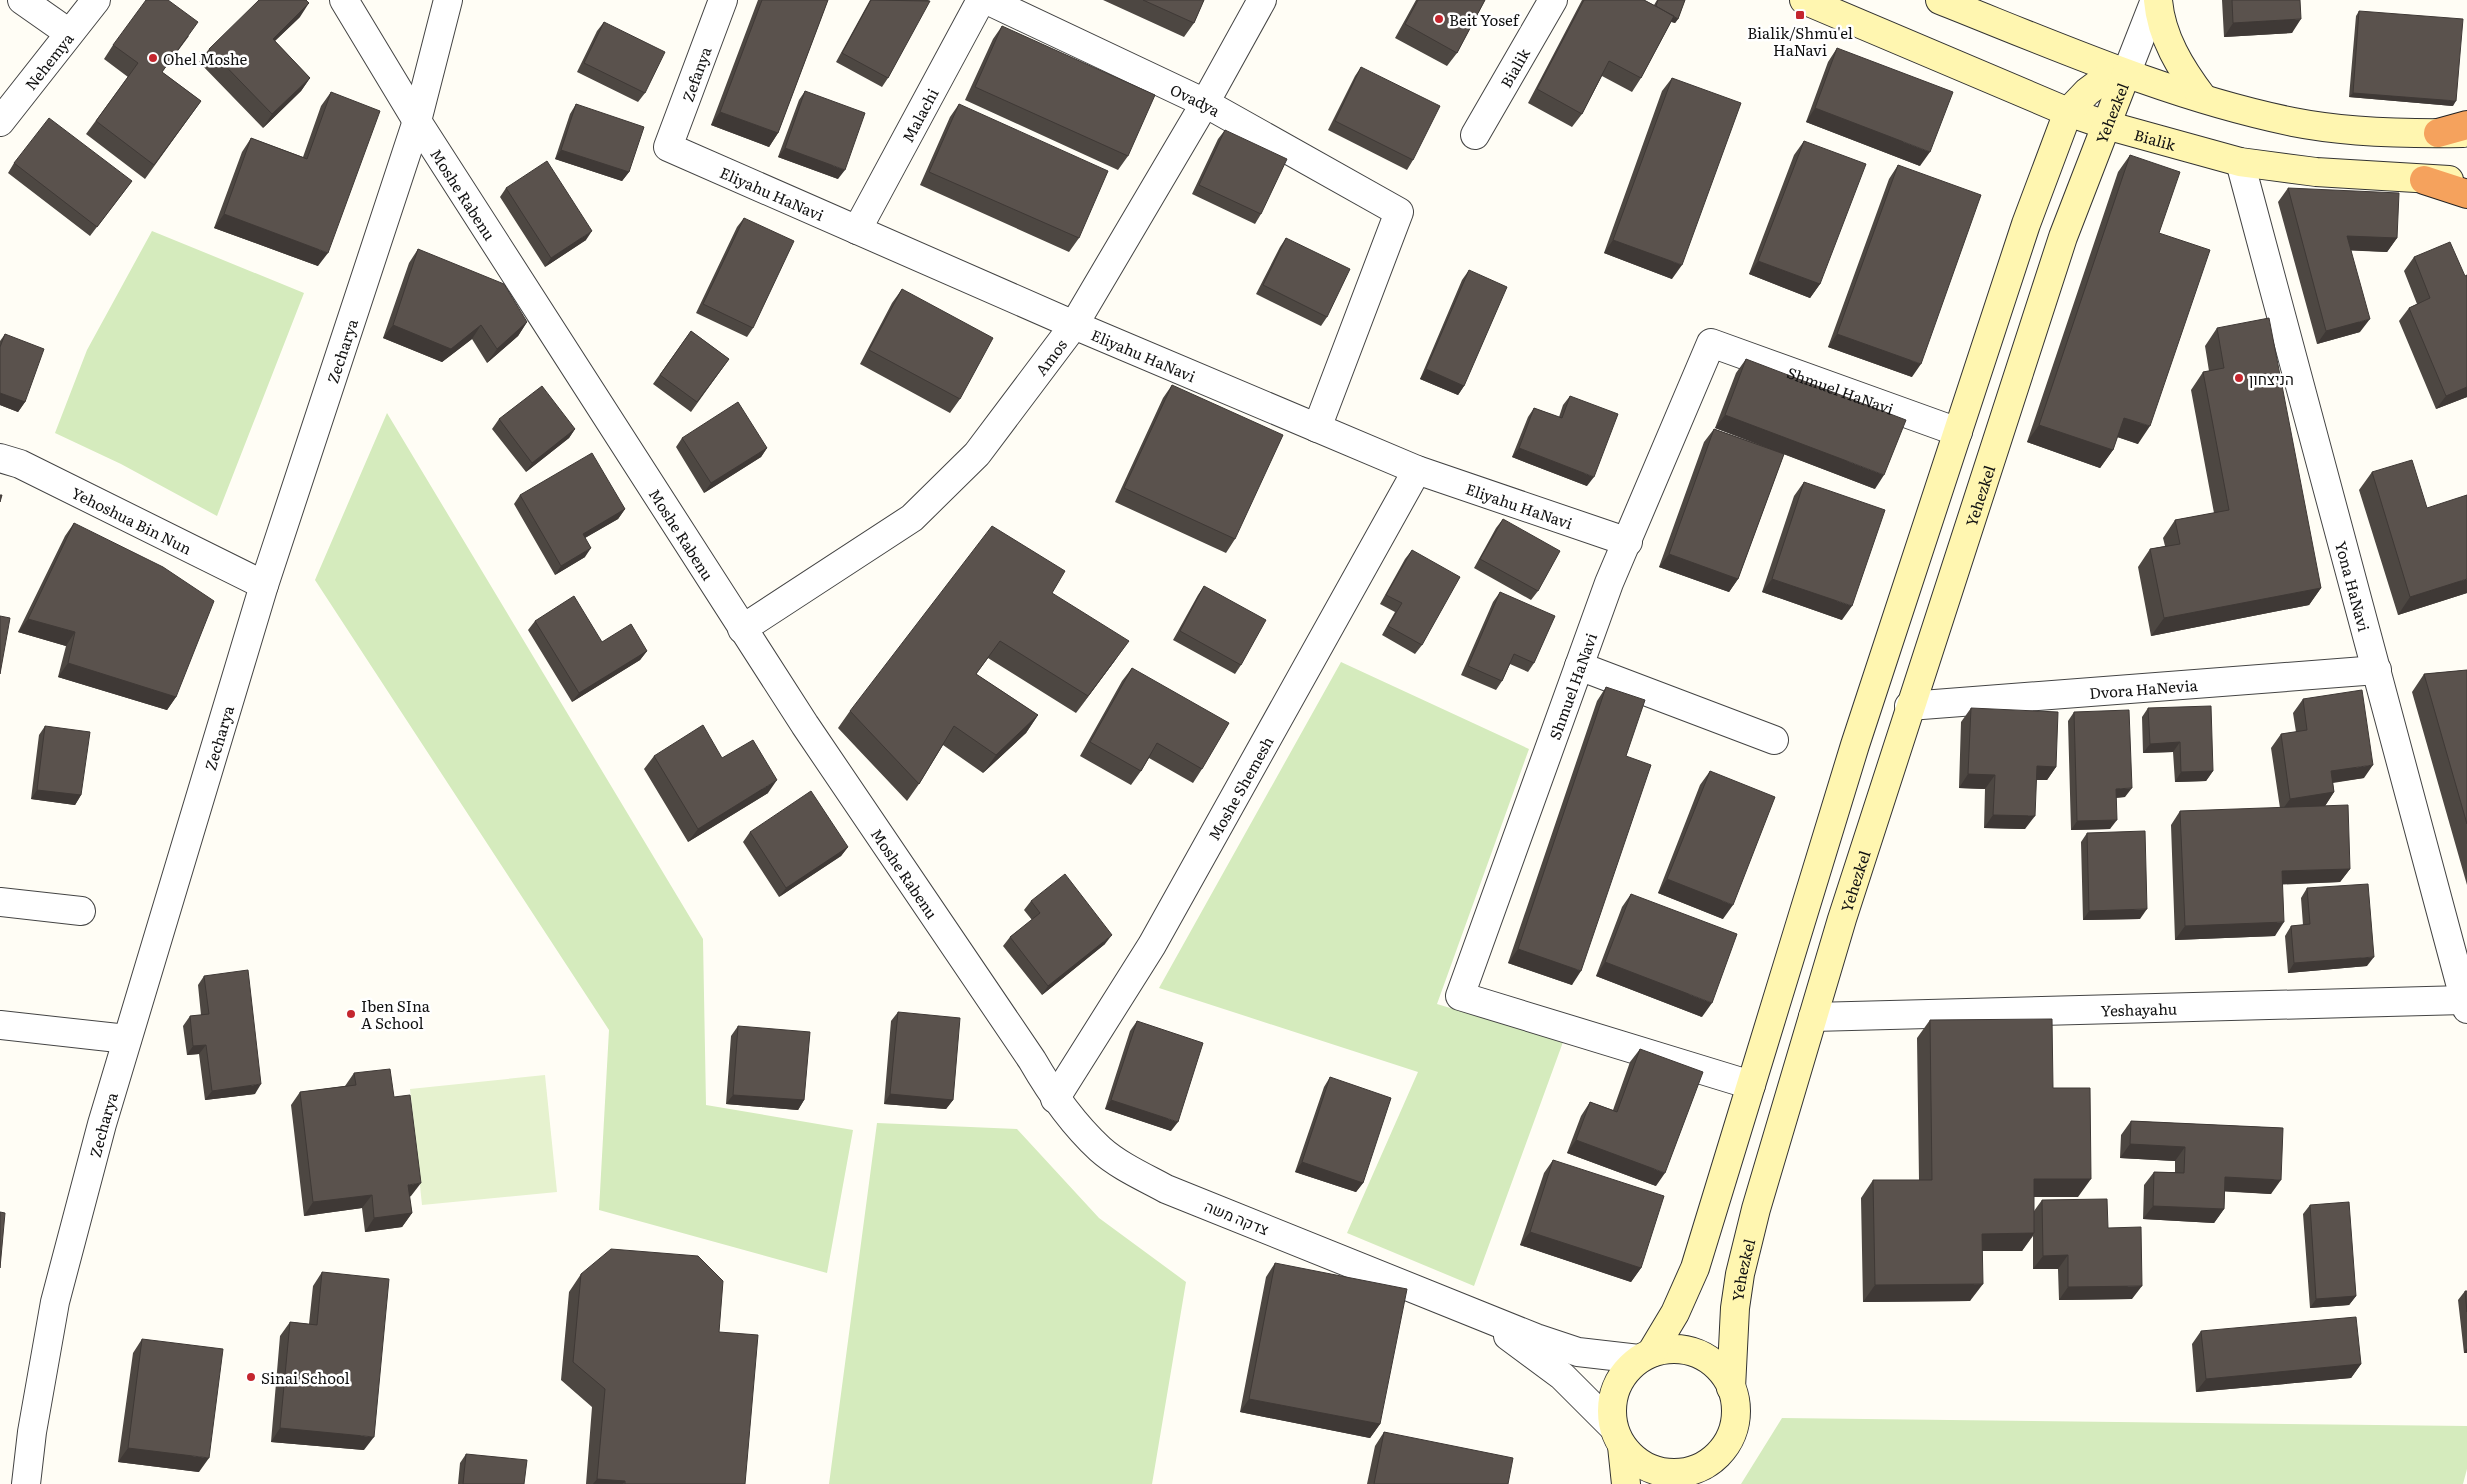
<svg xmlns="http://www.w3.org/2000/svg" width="2467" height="1484" font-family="Literata,Heebo,serif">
<rect width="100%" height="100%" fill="#fffdf5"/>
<path fill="#d5ebbd" d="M152 231 304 293 217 516 121 464 55 433 87 350Z
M387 413 703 939 706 1105 853 1130 827 1273 599 1210 609 1030 315 580Z
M1341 662 1529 749 1437 1004 1563 1042 1474 1286 1347 1233 1418 1072 1159 988Z
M877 1123 1017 1129 1099 1218 1186 1282 1152 1484H829Z
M1782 1418 2467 1426V1469L2463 1484H1741Z"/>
<path fill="#e6f2cf" d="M545 1075 557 1192 422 1205 410 1089Z"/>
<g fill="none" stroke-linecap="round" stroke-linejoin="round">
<defs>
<g id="street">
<path d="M22 0 69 33"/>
<path id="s1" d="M344 0 417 121 805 725 1032 1060C1051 1093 1072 1123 1100 1149 1119 1166 1144 1177 1166 1189L1536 1338 1578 1352 1639 1359"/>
<path id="s2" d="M723 0 668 147 1074 325 1417 470 1628 542"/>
<path id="s3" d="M987 0 1205 103 1399 212 1317 428"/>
<path d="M2126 74 2155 0"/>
<path id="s4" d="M0 122 96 0"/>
<path id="s5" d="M1475 135 1553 0"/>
<path id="s6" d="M2240 162 2467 1009"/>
<path id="s7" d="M857 230 981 0"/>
<path id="s8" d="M0 458 20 464 264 585"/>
<path id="s9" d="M742 629 912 518 977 454 1074 325 1205 103 1262 0"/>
<path d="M1579 666 1774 740"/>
<path id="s10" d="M1909 706 2377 670"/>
<path d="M0 902 81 911"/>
<path id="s11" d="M1813 1017 2464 1000"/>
<path d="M0 1025 127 1039"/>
<path id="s12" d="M1751 1085 1460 996 1609 583 1711 343 1958 432"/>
<path id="s13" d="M1055 1099 1152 945 1417 470"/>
<path d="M1508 1336 1562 1376 1613 1427"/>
<path id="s14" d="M26 1484 32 1432 55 1302 102 1124 264 585 417 121 448 0"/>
</g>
<g id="secondary">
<path id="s15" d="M1804 0 2068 112 2106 125 2240 162 2316 172 2449 180"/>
<path d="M1940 0C2056 46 2171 97 2293 122 2348 133 2408 134 2463 133"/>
<path d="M2158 0C2161 37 2181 69 2203 98"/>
<circle cx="1674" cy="1411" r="62"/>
<path d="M1651 1353 1675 1313 1695 1268 1855 745 2026 224 2068 112 2087 92 2103 80 2126 74"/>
<path id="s16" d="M1731 1388 1735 1308 1740 1274 1756 1209 1842 919 2063 237 2126 74"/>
<path d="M1622 1446 1626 1484"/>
</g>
<path id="highway" d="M2438 133 2467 125
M2424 180 2467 194"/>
</defs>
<use href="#street" stroke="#444" stroke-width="30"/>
<use href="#secondary" stroke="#333" stroke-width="30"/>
<use href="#highway" stroke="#222" stroke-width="30"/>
<use href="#street" stroke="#fff" stroke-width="28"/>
<use href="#secondary" stroke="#fff6b0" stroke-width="28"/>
<use href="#highway" stroke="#f5a25d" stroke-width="28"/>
</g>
<path fill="#4d4742" d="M758 0H828L778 133 769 147 711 125Z
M870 0H929L888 78 882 87 836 62Z
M1103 0H1204L1194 23 1184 37Z
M1416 0H1485L1457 53 1447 66 1395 38Z
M1582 0H1644L1654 5 1657 0H1685L1678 19 1675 23 1671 22 1641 78 1632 92 1602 76 1582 114 1572 127 1528 103Z
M2222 0H2300L2292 33 2224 37Z
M2359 11 2453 106 2349 97 2356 16Z
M300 17 275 41 310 78 301 91 263 128 199 62 209 49Z
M604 22 645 93 638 102 577 72 597 31Z
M1002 26 1128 156 1118 170 965 100 993 39Z
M189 36 162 72 201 101 145 179 86 134 128 77 104 59 113 45Z
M1837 48 1920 166 1806 122 1828 62Z
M1361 67 1413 160 1407 170 1328 130 1355 76Z
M1672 78V279L1604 253 1662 91Z
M805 91 838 179 778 157 799 100Z
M331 92 318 266 214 228 242 152 251 138 303 157 321 106Z
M576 104 629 172 622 181 555 159 570 114Z
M959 104 1079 238 1069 252 920 185 950 117Z
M1225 130 1261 214 1255 224 1192 194 1218 139Z
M1804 141 1820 284 1810 298 1749 274 1794 155Z
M2130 155 2159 233 2138 444 2117 437 2113 450 2100 468 2027 442 2118 172Z
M14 163 132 181 90 236 8 173Z
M1898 165 1912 377 1828 347 1889 179Z
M506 188 586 240 545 267 500 197Z
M2288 188 2397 238 2387 252 2351 250 2360 332 2317 344 2278 202Z
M744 218 753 328 747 337 696 313 737 227Z
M1286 238 1327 317 1321 326 1256 294 1280 247Z
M418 249 527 322 518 336 487 363 472 339 442 362 383 338 409 263Z
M2414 257 2465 276 2467 397 2436 409 2399 321 2409 308 2417 304 2404 271Z
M1469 270 1464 386 1458 395 1420 379 1462 280Z
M902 289 960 399 950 413 860 364 892 303Z
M2217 328 2321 588 2309 605 2151 636 2138 567 2150 549 2165 546 2163 538 2175 520 2214 513 2191 390 2203 372 2209 371 2205 346Z
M691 331 729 359 691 412 653 384Z
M5 334 25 402 18 412 0 405V341Z
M1746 359 1875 489 1784 454 1738 579 1729 592 1659 567 1704 442 1714 429 1766 447 1715 428 1736 373Z
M1172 385 1235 539 1226 553 1115 502 1163 398Z
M1570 396 1587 486 1512 457 1528 417 1534 408 1559 417 1563 405Z
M499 419 575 429 569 438 526 472 492 429Z
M682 438 767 448 761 457 704 493 676 447Z
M2372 472 2427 508 2467 593 2398 615 2359 490Z
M1804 482 1842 620 1762 592 1794 496Z
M520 495 625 509 618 519 585 538V557L555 575 514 504Z
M1503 519 1538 591 1531 600 1474 568 1496 528Z
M74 523 176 697 167 710 58 677 66 646 18 632 65 536Z
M1412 550 1422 645 1415 654 1382 635 1395 612 1380 604 1405 559Z
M1204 586 1241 665 1235 674 1173 640 1198 595Z
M1500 592 1534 663 1528 672 1510 664 1502 681 1496 690 1461 675 1493 602Z
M1052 593 1116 659 1076 713 988 658 976 674 1038 715 1026 733 983 773 943 745 919 784 907 801 838 728 850 711Z
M535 621 602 642 647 651 640 660 572 702 528 630Z
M1132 668 1202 769 1193 783 1149 758 1141 771 1131 785 1080 756 1122 681Z
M2467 670V885L2412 692 2424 674Z
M1606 687 1626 756 1572 985 1508 963 1597 701Z
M2303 699 2364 778 2333 783 2334 792 2325 806 2350 869 2340 882 2283 884 2275 936 2175 940 2171 825 2180 811 2280 808 2271 748 2281 734 2296 732 2293 713Z
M1971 708 2056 767 2047 780H2036L2025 829 1984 828 1985 789 1959 788 1961 722Z
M2148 708 2213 771 2206 781 2175 782 2173 752 2143 753 2142 717Z
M2074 712 2125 797 2116 798 2110 829 2071 830 2068 721Z
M45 726 81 795 75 805 31 799 39 735Z
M654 756 722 758 768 793 688 842 644 769Z
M1710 771 1723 919 1658 893 1700 785Z
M750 832 848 847 841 856 779 897 743 842Z
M2087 833 2140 919 2083 920 2081 842Z
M2307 888 2367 966 2288 973 2285 936 2291 926 2303 925 2301 898Z
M1631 894 1702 1017 1596 976 1622 907Z
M1031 901 1105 944 1042 995 1003 946 1010 937 1032 920 1024 910Z
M204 976 255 1094 205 1100 199 1054 187 1055 183 1026 190 1016 201 1015 198 985Z
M898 1012 953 1100 946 1109 884 1104 891 1021Z
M1930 1020 2053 1088 2078 1197H2034V1211L2042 1200 2108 1228 2132 1299 2059 1300 2058 1269H2033V1236L2022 1251H1982L1970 1301 1863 1302 1861 1198 1873 1180H1919L1917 1038Z
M1137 1021 1171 1131 1105 1109 1130 1031Z
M738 1026 804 1100 798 1110 726 1104 731 1036Z
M1640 1049 1656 1186 1567 1153 1581 1116 1590 1102 1613 1110 1630 1062Z
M354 1073 394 1097 411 1196 409 1197 412 1213 402 1227 365 1232 362 1208 304 1216 291 1105 300 1092 345 1086Z
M1330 1077 1363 1183 1356 1192 1295 1172 1324 1087Z
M2131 1121 2283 1128 2271 1194 2225 1191 2224 1209 2214 1223 2143 1219 2144 1185 2154 1172H2175V1161L2120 1158 2121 1135Z
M1553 1160 1641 1268 1631 1282 1520 1245 1544 1173Z
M2310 1205 2356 1296 2349 1305 2310 1308 2303 1214Z
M1275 1263 1380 1424 1370 1438 1240 1412 1266 1277Z
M322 1272 364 1450 271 1442 280 1336 290 1322 309 1324 313 1286Z
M581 1274 719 1332 745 1484H586L592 1407 561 1380 569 1292Z
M2465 1291H2467V1353H2464L2458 1300Z
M2201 1331 2361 1364 2351 1378 2196 1392 2192 1344Z
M142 1339 199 1472 118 1462 133 1353Z
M1384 1432 1508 1484H1367L1375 1446Z
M466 1454 524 1484H458L460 1463Z"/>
<path fill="#3f3936" d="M309 3 300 17 263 52 273 39Z
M1654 9 1678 19 1675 23 1651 14Z
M2301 19 2292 33 2224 37 2233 23Z
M310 78 301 91 263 128 272 114Z
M2353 93 2456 101 2453 106 2349 97Z
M1815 108 1930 152 1920 166 1806 122Z
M720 112 778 133 769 147 711 125Z
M785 148 845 170 838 179 778 157Z
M561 150 629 172 622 181 555 159Z
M224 214 328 253 318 266 214 228Z
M592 231 586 240 545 267 551 258Z
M2347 236 2397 238 2387 252 2338 250Z
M1613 240 1682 265 1672 279 1604 253Z
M1758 261 1820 284 1810 298 1749 274Z
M2370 319 2360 332 2317 344 2326 331Z
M527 322 518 336 487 363 497 349Z
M393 325H481L472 339 442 362 383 338Z
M1837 334 1921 364 1912 377 1828 347Z
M1426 369 1464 386 1458 395 1420 379Z
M2467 387V397L2436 409 2446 396Z
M0 393 25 402 18 412 0 405Z
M1725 415 1884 475 1875 489 1715 428Z
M2124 418 2150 426 2138 444 2112 435Z
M2039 425 2113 450 2100 468 2027 442Z
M575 429 569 438 526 472 532 463Z
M767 448 761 457 704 493 711 483Z
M1519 448 1594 477 1587 486 1512 457Z
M625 509 618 519 576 543 583 534Z
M591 548 585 557 555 575 561 566Z
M1669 554 1738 579 1729 592 1659 567Z
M1772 579 1852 606 1842 620 1762 592Z
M2467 579V593L2398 615 2410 597Z
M2321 588 2309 605 2151 636 2164 618Z
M28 619 75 632 66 646 18 632Z
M1129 641 1116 659 1076 713 1088 696Z
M647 651 640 660 572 702 579 693Z
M68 663 176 697 167 710 58 677Z
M1038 715 1026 733 983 773 996 755Z
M2180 742 2173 752 2143 753 2150 744Z
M2373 765 2364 778 2321 784 2331 771Z
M2037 766 2056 767 2047 780H2027Z
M2213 771 2206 781 2175 782 2181 772Z
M1968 774 1995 775 1985 789 1959 788Z
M777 780 768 793 688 842 698 829Z
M2132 788 2125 797 2109 798 2116 789Z
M37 790 81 795 75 805 31 799Z
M2334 792 2325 806 2280 813 2290 799Z
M1993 815 2035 816 2025 829 1984 828Z
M2117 820 2110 829 2071 830 2077 821Z
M848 847 841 856 779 897 786 888Z
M2350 869 2340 882 2273 885 2282 871Z
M1667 879 1733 905 1723 919 1658 893Z
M2147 909 2140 919 2083 920 2089 911Z
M2284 922 2275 936 2175 940 2185 926Z
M1112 935 1105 944 1042 995 1048 986Z
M1518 949 1581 971 1572 985 1508 963Z
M2374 957 2367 966 2288 973 2294 963Z
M1605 962 1712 1003 1702 1017 1596 976Z
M206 1045 199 1054 187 1055 193 1046Z
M261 1084 255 1094 205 1100 212 1091Z
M890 1094 953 1100 946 1109 884 1104Z
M733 1095 804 1100 798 1110 726 1104Z
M1111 1100 1178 1122 1171 1131 1105 1109Z
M1576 1140 1665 1173 1656 1186 1567 1153Z
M2130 1144 2185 1147 2175 1161 2120 1158Z
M1302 1162 1363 1183 1356 1192 1295 1172Z
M2225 1177 2281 1180 2271 1194 2216 1191Z
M2034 1179H2091L2078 1197H2021Z
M421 1183 411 1196 398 1198 408 1185Z
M372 1195 362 1208 304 1216 313 1202Z
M2153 1206 2224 1209 2214 1223 2143 1219Z
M412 1213 402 1227 365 1232 374 1218Z
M1530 1232 1641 1268 1631 1282 1520 1245Z
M2034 1233 2022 1251H1969L1982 1234Z
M2068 1255 2058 1269H2033L2043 1256Z
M1983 1284 1970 1301 1863 1302 1875 1285Z
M2142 1286 2132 1299 2059 1300 2068 1287Z
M2356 1296 2349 1305 2310 1308 2316 1299Z
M2467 1348V1353H2464Z
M2361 1364 2351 1378 2196 1392 2206 1379Z
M1249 1399 1380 1424 1370 1438 1240 1412Z
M280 1428 374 1437 364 1450 271 1442Z
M128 1448 209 1458 199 1472 118 1462Z
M597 1479 625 1481 623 1484H593Z"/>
<path fill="#5a524d" stroke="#3f3936" d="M146 0H168L198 22 162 72 201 101 154 165 96 121 138 63 113 45Z
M259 0H306L309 3 273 39 310 78 272 114 209 49Z
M762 0H828L778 133 720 112Z
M871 0 930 1 888 78 842 53Z
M1143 0H1204L1194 23Z
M1418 0H1485L1457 53 1405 24Z
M1584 0H1644L1674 16 1641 78 1609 61 1582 114 1537 89Z
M1658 0H1685L1678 19 1656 6Z
M2232 0H2300L2301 19 2233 23Z
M2359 11 2463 19 2456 101 2353 93Z
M604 22 665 52 645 93 584 63Z
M1002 26 1155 95 1128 156 975 87Z
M1837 48 1953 92 1930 152 1815 108Z
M1361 67 1440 106 1413 160 1335 121Z
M1672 78 1741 103 1682 265 1613 240Z
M805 91 865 113 845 170 785 148Z
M331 92 380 111 328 253 224 214 251 138 307 159Z
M576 104 644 127 629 172 561 150Z
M959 104 1108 171 1079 238 929 172Z
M49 118 132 181 97 227 14 163Z
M1225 130 1287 159 1261 214 1199 185Z
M1804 141 1866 164 1820 284 1758 261Z
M2130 155 2180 172 2159 233 2210 250 2150 426 2124 418 2113 450 2039 425Z
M547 161 592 231 551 258 506 188Z
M1898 165 1981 195 1921 364 1837 334Z
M2288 188 2399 193 2397 238 2347 236 2370 319 2326 331Z
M744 218 794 241 753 328 703 304Z
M1286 238 1350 269 1327 317 1263 285Z
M2450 242 2465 276 2467 275V387L2446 396 2409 308 2430 298 2414 257Z
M418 249 504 284 527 322 497 349 481 325 451 349 393 325Z
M1469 270 1507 287 1464 386 1426 369Z
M902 289 993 338 960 399 869 350Z
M2269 318 2321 588 2164 618 2150 549 2180 544 2175 520 2229 510 2203 372 2224 368 2217 328Z
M691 331 729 359 697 402 660 375Z
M5 334 44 349 25 402 0 393V347Z
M1746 359 1906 420 1884 475 1725 415Z
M1172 385 1283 435 1235 539 1124 488Z
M542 386 575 429 532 463 499 419Z
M1570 396 1618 414 1594 477 1519 448 1534 408 1562 418Z
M738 402 767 448 711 483 682 438Z
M1714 429 1784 454 1738 579 1669 554Z
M592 453 625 509 583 534 591 548 561 566 520 495Z
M2412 460 2427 508 2467 495V579L2410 597 2372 472Z
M1804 482 1885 510 1852 606 1772 579Z
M0 495H2L0 502Z
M1503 519 1560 551 1538 591 1480 559Z
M74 523 163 567 214 601 176 697 68 663 75 632 28 619Z
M992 526 1065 571 1052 593 1129 641 1088 696 1000 641 976 674 1038 715 996 755 954 726 919 784 850 711Z
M1412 550 1460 577 1422 645 1388 626 1402 603 1386 595Z
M1204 586 1266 620 1241 665 1180 631Z
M1500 592 1555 616 1534 663 1514 654 1502 681 1468 666Z
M574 596 602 642 631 624 647 651 579 693 535 621Z
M0 616 10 618 0 674Z
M1132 668 1229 723 1202 769 1157 743 1141 771 1090 742Z
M2467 670V824L2424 674Z
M1606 687 1645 700 1626 756 1651 765 1581 971 1518 949Z
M2362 690 2373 765 2331 771 2334 792 2290 799 2281 734 2307 730 2303 699Z
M2211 706 2213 771 2181 772 2180 742 2150 744 2148 708Z
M1971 708 2058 712 2056 767 2037 766 2035 816 1993 815 1995 775 1968 774Z
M2129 710 2132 788 2116 789 2117 820 2077 821 2074 712Z
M703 725 722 758 753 740 777 780 698 829 654 756Z
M45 726 90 732 81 795 37 790Z
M1710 771 1775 797 1733 905 1667 879Z
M811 791 848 847 786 888 750 832Z
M2348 805 2350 869 2282 871 2284 922 2185 926 2180 811Z
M2145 831 2147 909 2089 911 2087 833Z
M1065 874 1112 935 1048 986 1010 937 1040 913 1031 901Z
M2368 884 2374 957 2294 963 2291 926 2310 924 2307 888Z
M1631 894 1737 934 1712 1003 1605 962Z
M248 970 261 1084 212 1091 206 1045 193 1046 190 1016 209 1014 204 976Z
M898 1012 960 1018 953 1100 890 1094Z
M2052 1019 2053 1088H2090L2091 1179H2034V1233L1982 1234 1983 1284 1875 1285 1873 1180H1932L1930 1020Z
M1137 1021 1203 1043 1178 1122 1111 1100Z
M738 1026 810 1032 804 1100 733 1095Z
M1640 1049 1703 1072 1665 1173 1576 1140 1590 1102 1617 1112Z
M390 1069 394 1097 410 1095 421 1183 408 1185 412 1213 374 1218 372 1195 313 1202 300 1092 356 1085 354 1073Z
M1330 1077 1391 1098 1363 1183 1302 1162Z
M2131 1121 2283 1128 2281 1180 2225 1177 2224 1209 2153 1206 2154 1172 2184 1173 2185 1147 2130 1144Z
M1553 1160 1664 1196 1641 1268 1530 1232Z
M2107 1199 2108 1228 2141 1227 2142 1286 2068 1287V1255L2043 1256 2042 1200Z
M2349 1202 2356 1296 2316 1299 2310 1205Z
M0 1212 5 1213 0 1268Z
M611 1249 698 1256 723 1281 719 1332 758 1335 745 1484H625V1481L597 1479 605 1389 573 1362 581 1274Z
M1275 1263 1407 1289 1380 1424 1249 1399Z
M322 1272 389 1279 374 1437 280 1428 290 1322 317 1325Z
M2465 1291H2467V1312Z
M2356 1317 2361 1364 2206 1379 2201 1331Z
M142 1339 223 1349 209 1458 128 1448Z
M1384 1432 1513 1458 1508 1484H1374Z
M466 1454 527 1460 524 1484H463Z"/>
<g fill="#c4262e" stroke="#fff" stroke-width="2">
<rect x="1795" y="10" width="10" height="10" rx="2.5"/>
<circle cx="1439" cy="19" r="5"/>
<circle cx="153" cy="58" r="5"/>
<circle cx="2239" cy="378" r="5"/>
<circle cx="351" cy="1014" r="5"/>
<circle cx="251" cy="1377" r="5"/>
</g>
<g text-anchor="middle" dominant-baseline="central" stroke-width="5" stroke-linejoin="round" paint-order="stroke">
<g font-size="15" fill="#111" stroke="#fff" text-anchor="start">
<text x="1449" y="19">Beit Yosef</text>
<text x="1800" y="32" text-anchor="middle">Bialik/Shmu'el<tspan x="1800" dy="17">HaNavi</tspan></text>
<text x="163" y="58">Ohel Moshe</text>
<text x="2249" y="378">הניצחון</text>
<text x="361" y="1005">Iben SIna<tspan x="361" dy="17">A School</tspan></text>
<text x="261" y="1377">Sinai School</text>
</g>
<g font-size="15" fill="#111" stroke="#fff">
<text stroke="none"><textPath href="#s4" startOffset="78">Nehemya</textPath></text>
<text stroke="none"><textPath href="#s5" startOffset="78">Bialik</textPath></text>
<text transform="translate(696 74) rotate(-70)">Zefanya</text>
<text stroke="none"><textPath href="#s3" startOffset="231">Ovadya</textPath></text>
<text stroke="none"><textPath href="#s16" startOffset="1334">Yehezkel</textPath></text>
<text stroke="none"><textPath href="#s7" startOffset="131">Malachi</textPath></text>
<text stroke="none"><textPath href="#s15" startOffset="378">Bialik</textPath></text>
<text stroke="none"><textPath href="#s1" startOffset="228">Moshe Rabenu</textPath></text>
<text stroke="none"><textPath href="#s2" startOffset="271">Eliyahu HaNavi</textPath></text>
<text stroke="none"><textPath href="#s14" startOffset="1178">Zecharya</textPath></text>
<text stroke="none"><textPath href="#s2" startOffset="676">Eliyahu HaNavi</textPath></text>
<text stroke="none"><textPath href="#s9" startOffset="416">Amos</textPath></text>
<text stroke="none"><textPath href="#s12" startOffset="1142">Shmuel HaNavi</textPath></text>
<text stroke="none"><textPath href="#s16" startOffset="929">Yehezkel</textPath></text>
<text stroke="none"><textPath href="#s2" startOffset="1081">Eliyahu HaNavi</textPath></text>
<text stroke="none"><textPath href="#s8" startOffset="146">Yehoshua Bin Nun</textPath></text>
<text stroke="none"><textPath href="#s1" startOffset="632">Moshe Rabenu</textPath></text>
<text stroke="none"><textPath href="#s6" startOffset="439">Yona HaNavi</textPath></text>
<text stroke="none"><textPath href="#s12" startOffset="634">Shmuel HaNavi</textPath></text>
<text stroke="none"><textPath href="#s10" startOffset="235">Dvora HaNevia</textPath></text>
<text stroke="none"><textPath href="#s14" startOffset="772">Zecharya</textPath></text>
<text stroke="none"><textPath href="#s13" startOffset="362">Moshe Shemesh</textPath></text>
<text stroke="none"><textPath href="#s1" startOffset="1038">Moshe Rabenu</textPath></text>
<text stroke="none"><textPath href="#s16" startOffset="524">Yehezkel</textPath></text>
<text stroke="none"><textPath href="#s11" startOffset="326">Yeshayahu</textPath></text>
<text stroke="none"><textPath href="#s14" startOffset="368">Zecharya</textPath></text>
<text transform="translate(1237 1217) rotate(22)">צדקה משה</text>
<text stroke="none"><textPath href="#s16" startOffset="119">Yehezkel</textPath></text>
</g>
</g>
</svg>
